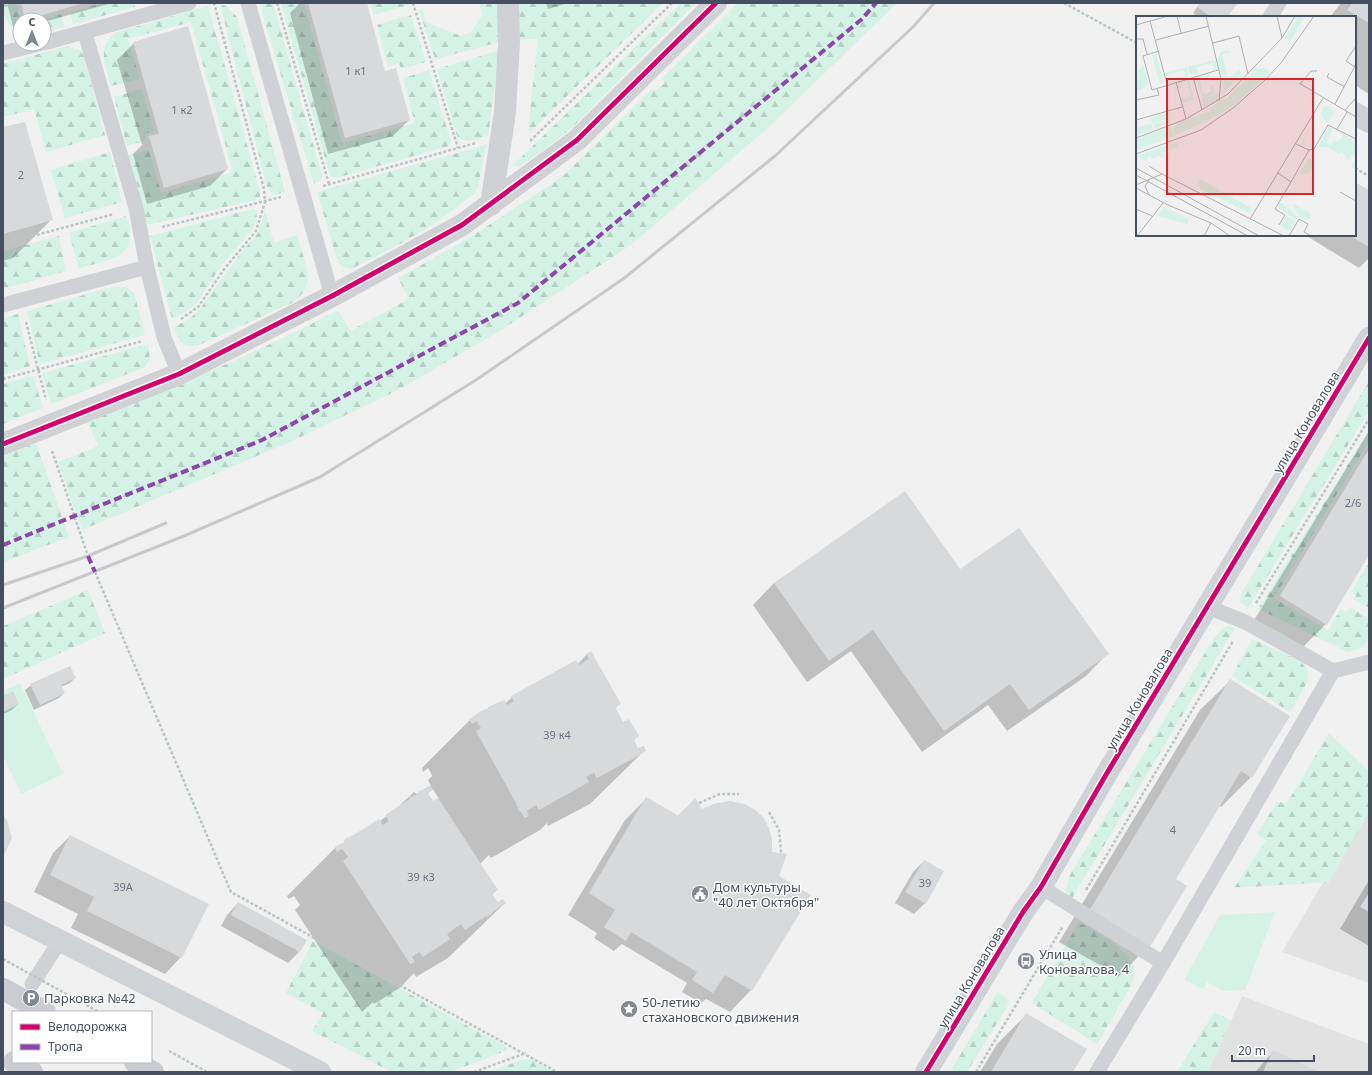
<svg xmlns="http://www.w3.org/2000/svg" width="1372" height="1075" font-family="'Noto Sans',sans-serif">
<defs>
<pattern id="forest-firs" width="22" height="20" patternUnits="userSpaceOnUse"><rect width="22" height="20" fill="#d4f2e5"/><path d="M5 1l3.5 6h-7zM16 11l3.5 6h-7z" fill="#b7d1c7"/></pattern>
</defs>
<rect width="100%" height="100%" fill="#f1f1f1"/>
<path fill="#e3e2e3" d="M1369 805V983L1282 952Z
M1242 996 1369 1044V1072H1208Z"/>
<path fill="#d4f2e5" d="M20 683 63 774 21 794 3 756V691Z
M1275 912 1245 990 1223 991 1207 982 1203 989 1184 980 1220 915Z"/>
<path fill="url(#forest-firs)" d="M3 3H16L21 20 20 33C7 25 3 17 3 3Z
M101 3H134L135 7 73 24 70 12Z
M262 3H273L321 172 322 178 319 182 314 184 263 16Z
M281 3H304L342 143 415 123 403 78 429 70 451 141 449 146 336 178 330 176Z
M371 3H408L409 5 374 15Z
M479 3H497L500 42 435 59 419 10 422 8 426 22 461 36 471 32 482 15Z
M517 3H663L530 132 528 129 538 39H519Z
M681 3H696L573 127 541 152 519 167 513 165Z
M738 3H897L769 127 631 245 498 332 398 390 290 442 82 530 58 462 98 446 88 422C173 387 258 353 338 310L350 331 409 299 398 278 466 240 562 177 652 89 655 91 665 83 662 78Z
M220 4 226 6 237 17 285 192 273 195 267 187Z
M208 6 260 191V196L255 200 147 225 129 155 149 150 161 193 233 172 191 22 128 39 140 79 111 86C106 67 95 45 117 32Z
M61 14 64 27 44 32V20H39Z
M411 15 426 62 401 69 399 63 388 66 377 25Z
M67 46 80 50 84 56 105 135 46 152 34 109 3 117V64Z
M500 50 488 136C477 138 466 145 457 136L437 69Z
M142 89 154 131 145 134 146 140 127 146 114 97Z
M486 145 478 187 474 194 437 222 402 243 351 269 342 267 338 262 317 192Z
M110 152 122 202 65 218 51 170Z
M253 209 256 210 257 219 253 229 221 266 196 304 184 313 172 319 150 236Z
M265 211 274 243 297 235C300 247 310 272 307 284 305 292 299 297 294 302L199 345C183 349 178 341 174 327L189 319 200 309 239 255 258 233Z
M126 216C128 223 131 231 130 238 128 261 96 263 79 268L69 233Z
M59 236 66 271 3 289V251Z
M112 287H126L134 293 145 335 40 364 27 311Z
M18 314 30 366 4 375 3 318Z
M148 344 150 359 145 367 51 404 42 373Z
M33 376 43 408 3 424V384Z
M1369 381V411L1248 608 1240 602 1241 594Z
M1369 430V441L1274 598 1328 630 1341 609 1346 612 1350 607 1369 619C1369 638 1369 648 1348 652L1258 609Z
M36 443 69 537 3 562V456Z
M1369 563V608L1355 600 1356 595 1351 592Z
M88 590 105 633 3 679V626Z
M1229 626 1235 628 1071 900 1065 892 1070 875 1214 638 1223 628Z
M1252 639 1301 661 1308 671 1307 682 1290 712 1232 676Z
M1329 733 1369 771V813L1329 882 1234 888 1266 840 1257 834 1277 802 1287 803Z
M1079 922C1095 932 1130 948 1134 968 1136 975 1132 982 1129 989L1097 1044 1032 1003Z
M313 941 508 1048 506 1051 450 1072H392L312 1031 323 1013 286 993Z
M998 992 1010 1002 967 1072H950Z
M1214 1012 1231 1020 1208 1072H1177Z
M530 1059 553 1072H488L521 1060Z"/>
<path fill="#0003" fill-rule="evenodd" d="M7 3H112L44 22V20H20V29L14 30Z
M300 3H366L385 73 409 120 393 136 328 154 290 13Z
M546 3H568L548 9Z
M1200 3H1237L1226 17H1198L1193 13Z
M1341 3H1369V94L1355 85V17H1330Z
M134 43 227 169 210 186 147 204 133 154 142 145 117 60Z
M3 129 51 220 13 258 3 261Z
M1355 183 1369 191V258L1359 268 1305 235H1355Z
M1369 431V553L1326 624 1296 654 1250 627Z
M960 570 1107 654 1086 676 1007 731 988 705 922 752 851 651 807 682 753 605 774 583Z
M587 654 619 704 615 708 638 750H645L590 804 548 826 547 823 540 830 491 858 489 855 480 864 496 890 492 895 498 903H505L448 958 416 977 414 973 401 987 374 1004 373 1002 362 1012 295 910 300 905 294 896 289 899 287 896 335 848 380 821 397 808 414 792 417 794 431 786 428 780 432 776 431 773 428 768 423 772 422 768 470 720 484 710 505 704 512 697 578 664ZM433 789 439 799 433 802 427 794Z
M75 678 70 683 61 687 64 693 59 698 34 710 25 690 31 685Z
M1230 681 1251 777 1221 807 1219 806 1174 880 1149 946 1119 976 1059 942 1200 710Z
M3 697 18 704 12 710 3 714Z
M647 798 678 816 686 808 702 811 771 853 774 881 751 990 730 1012 706 999 701 1003 682 992 687 983 622 944 614 951 594 938 597 933 568 915 625 820Z
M70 836 181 957 165 974 71 928 78 914 34 892 53 853Z
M924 861 925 903 914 914 895 903 913 872Z
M1369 880V946L1340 929Z
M238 903 299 952 288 963 221 926 227 915Z
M1027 1014 1072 1072H980L997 1044Z
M1274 1051 1317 1072H1255Z"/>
<path fill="#d8d9db" d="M21 3H84L25 20Z
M308 3H367L385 71 396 68 410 120 345 138Z
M1200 3H1238L1227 17H1211L1197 7Z
M1352 3H1369V23L1347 10Z
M188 26 228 169 164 188 149 136 159 134 133 42Z
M25 122 53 220 3 234V127Z
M1355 182 1369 190V247L1349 235H1355Z
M1369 449V555L1327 625 1280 596Z
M905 491 960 569 1019 528 1109 654 1029 710 1010 684 944 731 873 630 829 661 774 583Z
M591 651 621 704 615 707 623 722 629 719 639 736 634 740 638 748 644 746 646 751 639 755 640 756 635 757 634 759V758L597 778 594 773 591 774 586 777 589 782 539 810 536 805 527 811 529 816 525 818 520 811 519 812 518 807 516 806 517 805 476 731 481 728 479 725 477 721 472 724 469 719 483 710H485L484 709H487L488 707 504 700 507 705 514 701 511 696 576 660 579 665 589 659 586 654Z
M70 666 76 678 61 685 65 693 40 705 30 684Z
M1230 679 1290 716 1252 778 1241 771 1176 879 1187 886 1150 947 1089 911Z
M13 691 19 704 3 712V696Z
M430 785 433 790 428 793 433 801 438 798 498 890 492 894 498 902 503 899 506 903 497 909V910H495L489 916 488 915 487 917 485 916 482 920 481 919 465 930 461 924 447 934 450 939 423 957 419 952 412 957 415 962 410 964 343 861 348 857 346 854 342 849 337 852 335 847 344 842V839L345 840 346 838 350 837V836H352L379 819 383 825 389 821 385 815 410 799V796L413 797 414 794 415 796 420 790 421 791Z
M646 797 679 816 695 798 702 809 713 804 730 801 745 804 755 810 763 817 768 826 772 838V852L787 854 779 876 811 895 752 991 725 975 713 993 692 980 697 972 631 932 626 941 604 927 615 910 589 893Z
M3 815 7 820 12 838 3 857Z
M70 835 209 904 182 958 87 911 94 897 50 875Z
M924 860 944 871 926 904 905 892Z
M1369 893V912L1360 907Z
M238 902 307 940 300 952 231 915Z
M1026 1013 1087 1049 1073 1072H991Z
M1273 1050 1319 1072H1263Z"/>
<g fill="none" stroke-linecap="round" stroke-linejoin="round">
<path stroke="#bac6c6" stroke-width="2.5" stroke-dasharray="3 2" stroke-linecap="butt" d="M277 3 329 184
M413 3 458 148
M1064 3 1137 43
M1355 82 1365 88
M530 141 672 3
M1355 168 1369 176
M323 186 476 143
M162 227 281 197
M3 244 114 214
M181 319 198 307 225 268 256 231 265 202 264 189 214 3
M26 322 46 400
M3 379 143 341
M52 451 88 556
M95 572 231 892 557 1072
M1256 603 1369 419
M699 803 720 794H739
M769 812 779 830 781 853
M1086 890 1233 641
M659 960 664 952
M169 1051 207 1072
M474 1072 526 1053
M976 1072 1063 926"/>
<path stroke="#cfd1d5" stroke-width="15" d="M248 3 332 296
M1270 17 1279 3
M85 33 136 208 147 267 164 337 179 374
M44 43 189 3
M3 53 39 44
M3 305 147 267
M1333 671 1369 662
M1041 887 1163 963 1097 1072
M1163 963 1333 671 1245 622 1208 607
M32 984 60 941"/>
<path stroke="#cfd1d5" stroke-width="22" d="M1355 113 1369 122
M491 205 505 112 509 43 508 3
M3 444 179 374 332 296 462 225 577 140 716 3"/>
<path stroke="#cfd2d6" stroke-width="22" d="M3 912 320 1072
M926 1072 1023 912 1041 887 1107 773 1369 338"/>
<path stroke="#caccd2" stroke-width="22" d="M3 989 45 1012
M14 1062 32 1072
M135 1062 153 1072"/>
<path stroke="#c8c9cc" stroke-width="3" d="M3 585 88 556 166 523
M3 608 184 536 320 477 476 380 623 279 775 156 914 26 934 3"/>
<path stroke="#bac6c6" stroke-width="2.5" stroke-dasharray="3 2" stroke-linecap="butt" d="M3 959 99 1012"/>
<path stroke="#8e44ad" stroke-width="4" stroke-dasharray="8 4" stroke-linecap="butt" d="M3 545 262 440 518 303 862 19 876 3
M88 556 95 572"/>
<defs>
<path id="cycleway" d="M3 444 179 374 332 296 462 225 577 140 716 3
M926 1072 1023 912 1041 887 1107 773 1369 338"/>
</defs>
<use href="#cycleway" stroke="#fff" stroke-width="8"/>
<use href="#cycleway" stroke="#d6006c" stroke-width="5"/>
</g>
<defs>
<symbol id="civic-disc" viewBox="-11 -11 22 22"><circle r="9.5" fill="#828892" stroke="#fff"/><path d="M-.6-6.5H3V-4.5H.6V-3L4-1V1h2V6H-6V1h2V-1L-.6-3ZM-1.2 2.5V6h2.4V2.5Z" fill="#fff"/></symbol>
<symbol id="bus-disc" viewBox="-11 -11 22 22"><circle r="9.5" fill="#828892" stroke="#fff"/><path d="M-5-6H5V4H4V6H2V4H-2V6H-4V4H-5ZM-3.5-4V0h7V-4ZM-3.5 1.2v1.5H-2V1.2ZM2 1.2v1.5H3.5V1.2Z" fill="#fff"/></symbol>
<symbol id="parking-disc" viewBox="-11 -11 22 22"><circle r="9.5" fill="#828892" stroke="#fff"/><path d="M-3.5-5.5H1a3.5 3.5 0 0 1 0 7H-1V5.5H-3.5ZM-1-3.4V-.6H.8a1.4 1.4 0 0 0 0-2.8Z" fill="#fff"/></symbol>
<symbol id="sight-disc" viewBox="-11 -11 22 22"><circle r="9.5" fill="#828892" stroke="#fff"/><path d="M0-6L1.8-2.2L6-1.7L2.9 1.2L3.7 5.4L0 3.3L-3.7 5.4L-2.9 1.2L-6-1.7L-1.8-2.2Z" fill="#fff"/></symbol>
</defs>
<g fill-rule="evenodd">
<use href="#civic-disc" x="690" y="884" width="20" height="20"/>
<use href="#bus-disc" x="1016" y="951" width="20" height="20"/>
<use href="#parking-disc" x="21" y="988" width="20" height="20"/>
<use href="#sight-disc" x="619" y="999" width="20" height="20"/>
</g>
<g text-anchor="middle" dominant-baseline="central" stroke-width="3" stroke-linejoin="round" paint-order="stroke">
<g font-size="11" fill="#6c737f">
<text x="356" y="70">1 к1</text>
<text x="182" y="109">1 к2</text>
<text x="21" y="174">2</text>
<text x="1353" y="502">2/6</text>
<text x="557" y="734">39 к4</text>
<text x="1173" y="829">4</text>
<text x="421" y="876">39 к3</text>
<text x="925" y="882">39</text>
<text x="123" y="886">39А</text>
</g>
<g font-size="13" fill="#464f5f" stroke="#fff">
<text transform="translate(1306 422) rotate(-59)">улица Коновалова</text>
<text transform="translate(1139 699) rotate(-59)">улица Коновалова</text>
<text transform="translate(971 977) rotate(-59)">улица Коновалова</text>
</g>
<g font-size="13" fill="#464f5f" stroke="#fff" text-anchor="start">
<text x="713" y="887">Дом культуры<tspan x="713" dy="15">"40 лет Октября"</tspan></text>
<text x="1039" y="954">Улица<tspan x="1039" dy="15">Коновалова, 4</tspan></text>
<text x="44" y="998">Парковка №42</text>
<text x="642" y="1002">50-летию<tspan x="642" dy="15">стахановского движения</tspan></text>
</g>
</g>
<g transform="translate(1136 16)">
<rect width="220" height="220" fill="#f1f1f1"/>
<path d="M91 34 97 37 86 38 92 61 104 54 105 60 87 77 88 67 81 45 85 36ZM20 38 28 67 24 68 16 39ZM79 44 81 53 75 55 78 52 76 47 60 51 62 57 66 58H54L52 51ZM7 49 13 70 5 64 12 70 0 75V64L4 63 2 55ZM51 51 52 61 46 63 50 60 48 54 45 55 31 59 33 65H37L32 66 29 57ZM130 52 134 57 98 89 73 104 39 119 37 112 41 110 40 108 74 95 73 92 91 82 120 53ZM73 58 74 63 71 64 69 60 63 62 67 78 75 76 74 71 77 70 79 78 67 82 60 61ZM53 63 58 84 46 87 44 79 48 83 55 81 51 65 44 67 46 71 42 72V66ZM83 78 82 83 67 91 65 83ZM191 89 198 96 192 107 184 98 167 126 173 130 175 128 177 131 165 128 189 90ZM33 96 34 102 16 107 15 101ZM34 103 35 106 18 113 17 108ZM15 108 17 113 0 120V112ZM34 110 38 120 0 134V123ZM193 111 197 112 191 127 195 129 198 124 202 126 207 120 202 115 212 120 211 122 220 124V155L215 150 220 142 215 139 213 145 206 136 202 137 191 131H182ZM40 126 42 130 27 137 28 141 21 140 19 143 13 140 10 145 1 140ZM173 141 179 147 173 157 163 158ZM64 163 85 175 75 178 64 173 61 169ZM87 176 115 192V195L111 196 78 180ZM144 186 151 192 149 196 152 192 162 201 160 204 142 191ZM156 187 175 198 173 203 163 201ZM27 191 53 203 51 208 22 200ZM150 200 160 205 154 215 144 209Z" fill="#d4f2e5"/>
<path d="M163 0 168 3 154 25 149 22Z" fill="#d4f2e5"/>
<path fill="none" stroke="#adb0b7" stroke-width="1" d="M41 0 45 17M70 0 85 63 83 85M141 0 146 22M14 5 31 68M0 9 32 0M0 23H7L11 38M20 24 73 10M77 27 103 20 112 58M23 35 7 40 16 74 82 54M219 51 210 45 220 30M193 57 191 61 209 71M57 61 66 94M40 66 50 103M163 67 220 101M164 68 175 55H181M0 84 23 79 21 72M199 88 220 48M209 94 220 82M0 104 46 91M201 113 211 96M0 122 50 103 92 78 146 22 159 0M173 134 178 133 192 109 220 123M0 138 65 114 97 92 128 65 145 47 178 0M13 150 26 158M0 152 123 220M142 157 155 166 139 193 149 199 143 209M0 159 112 220M13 164 9 170 13 179M155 166 173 134 160 128M0 169 26 158 148 220M0 172 32 189 75 207 94 220M204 176 220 185M0 193 16 200M114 203 187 82M1 220 27 187M68 220 75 207M153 220 163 203 172 208 168 216 175 220"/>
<path fill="#d62828" fill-opacity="0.15" stroke="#d62828" stroke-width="2" d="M31 63H177V178H31Z"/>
<rect width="220" height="220" fill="none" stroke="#464f5f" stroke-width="2"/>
</g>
<rect width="1372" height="1075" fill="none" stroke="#464f5f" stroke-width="8"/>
<rect x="12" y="1011" width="140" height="52" fill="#ffffff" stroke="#b5b9bf"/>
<rect x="20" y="1024" width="20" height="6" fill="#d6006c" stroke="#b5b9bf"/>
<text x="48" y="1031" font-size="12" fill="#464f5f">Велодорожка</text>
<rect x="20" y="1044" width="20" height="6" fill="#8e44ad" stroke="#b5b9bf"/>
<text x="48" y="1051" font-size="12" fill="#464f5f">Тропа</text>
<g transform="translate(32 32)"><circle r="19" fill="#ffffff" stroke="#b5b9bf"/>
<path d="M0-3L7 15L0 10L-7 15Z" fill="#828892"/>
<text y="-6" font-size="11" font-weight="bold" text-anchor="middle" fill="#464f5f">С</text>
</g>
<path d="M1232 1055v6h82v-6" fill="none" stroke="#464f5f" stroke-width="2"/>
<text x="1238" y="1055" font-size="12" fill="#464f5f" stroke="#ffffff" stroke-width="3" paint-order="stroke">20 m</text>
</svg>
